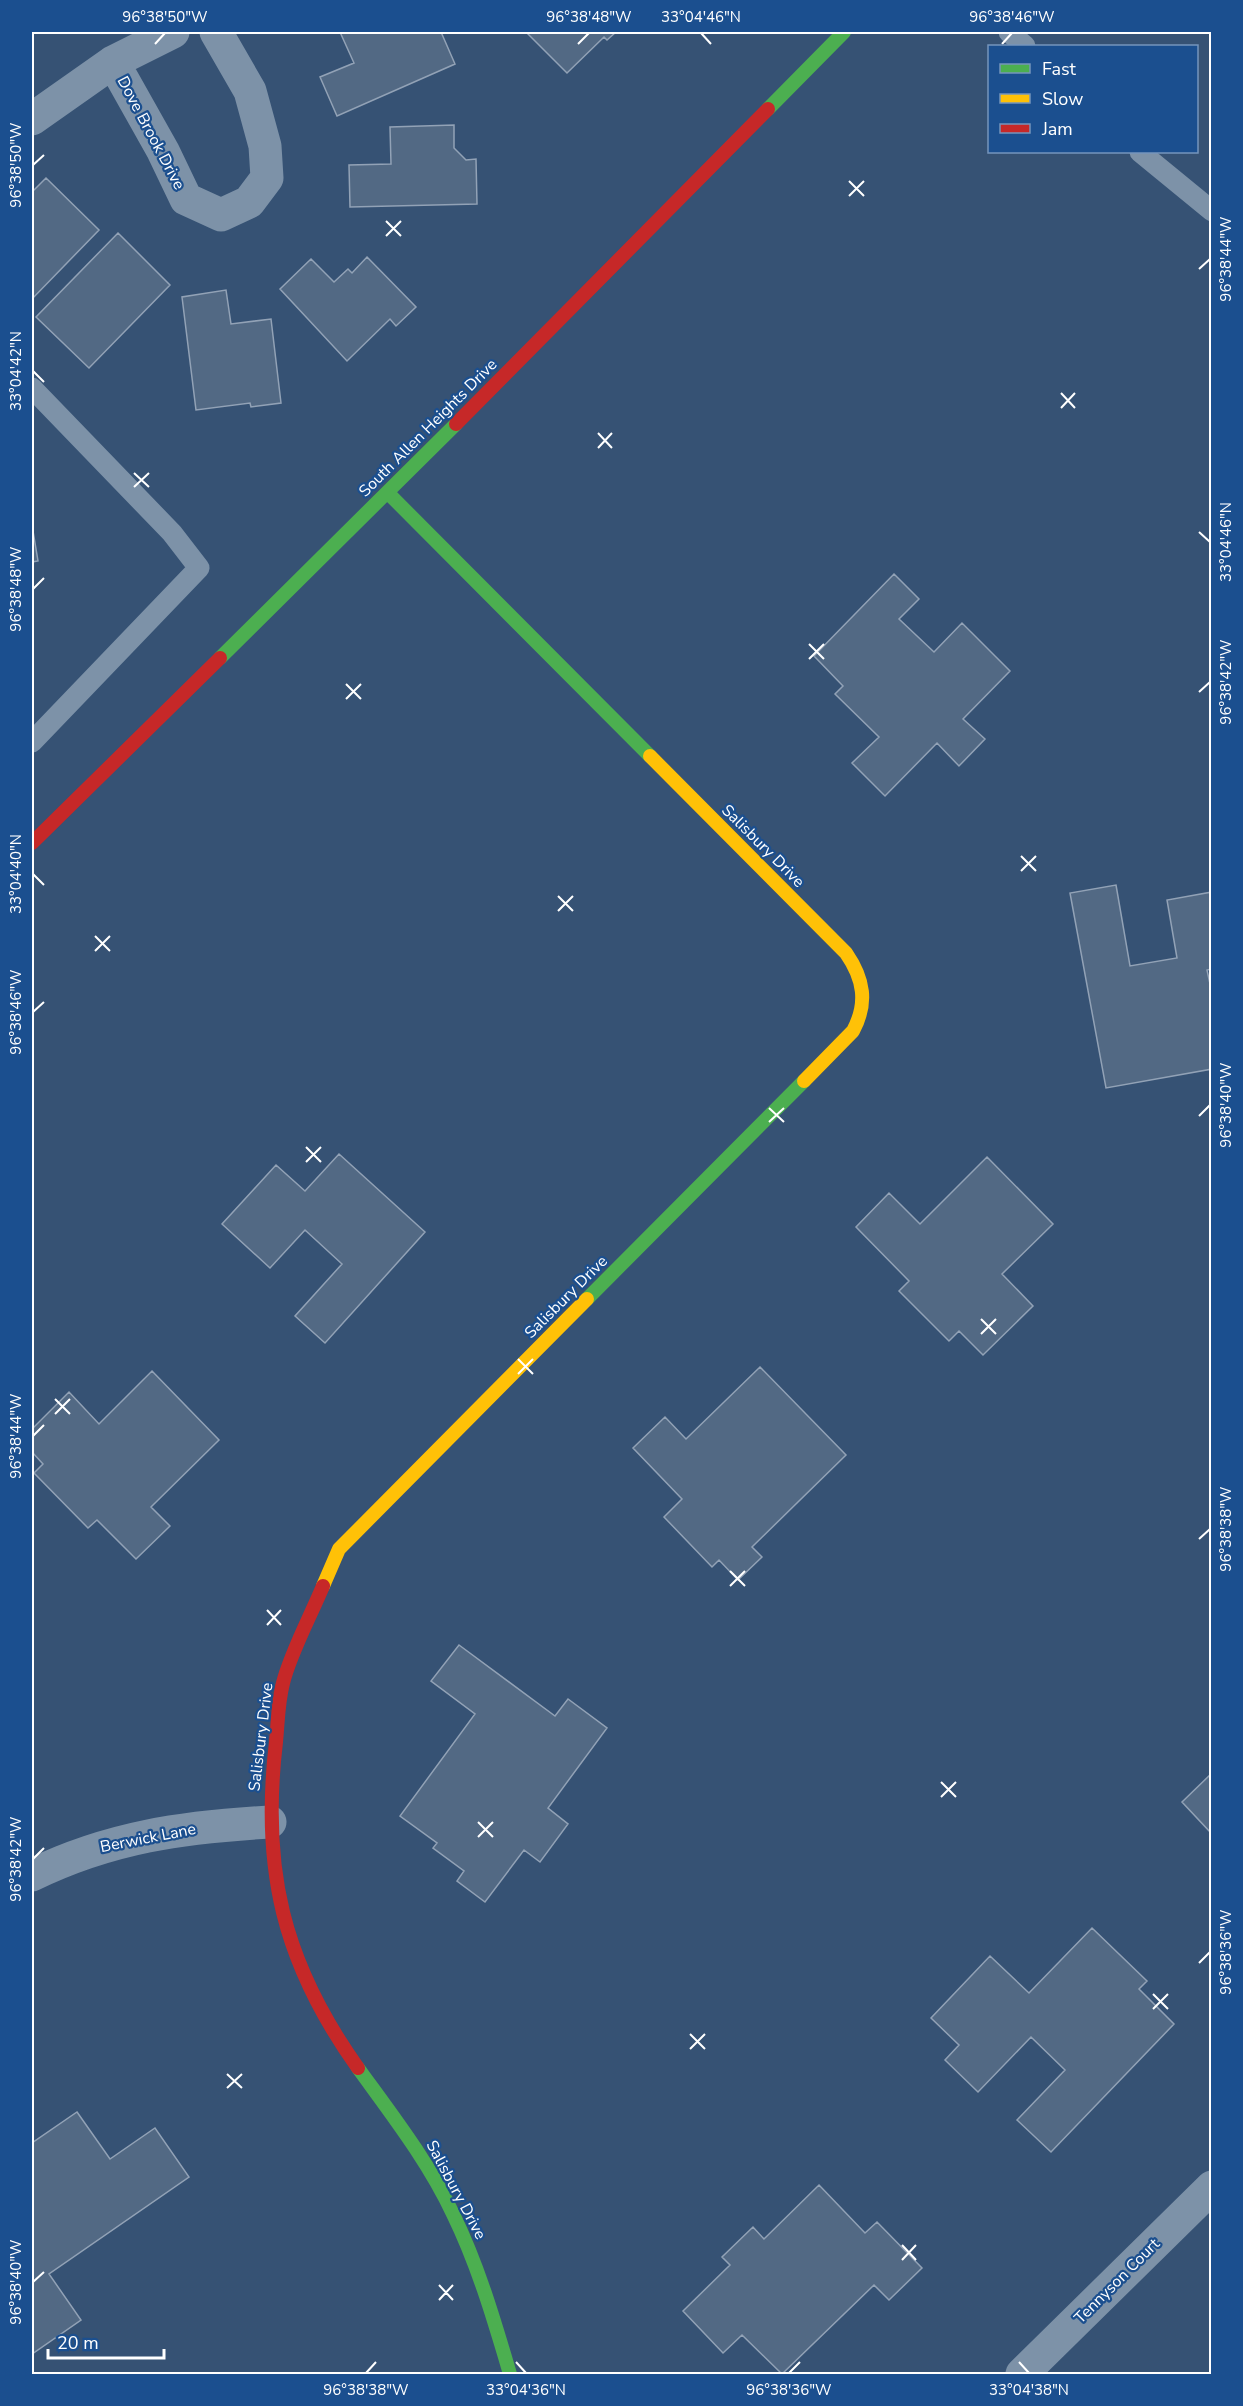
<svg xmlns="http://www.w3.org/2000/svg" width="1243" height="2406" font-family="'Nunito Sans',sans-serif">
<rect width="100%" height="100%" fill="#365274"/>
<path fill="#526984" stroke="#92a2b6" stroke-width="1.5" d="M340 32H441L455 64 337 116 320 77 354 63Z
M526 32H616L607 40 604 37 567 73Z
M454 125V148L466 160 476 159 477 204 350 207 349 165 391 164 390 127Z
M46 178 99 230 32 299V192Z
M118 233 170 285 89 368 36 317Z
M367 257 416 307 396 326 390 319 347 361 280 289 311 259 334 282 348 269 352 273Z
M226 290 231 324 271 319 281 403 251 407 250 403 196 410 182 297Z
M32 525 38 561 32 562Z
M894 574 919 599 899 619 934 652 962 623 1010 671 963 719 985 739 959 766 937 743 885 796 852 763 879 737 835 694 843 686 814 656Z
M1116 885 1130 966 1177 958 1167 900 1212 892V969L1207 970 1212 993V1069L1106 1088 1070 893Z
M339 1154 425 1232 325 1343 295 1316 342 1264 305 1230 270 1268 222 1224 276 1165 305 1191Z
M987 1157 1053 1224 1002 1274 1033 1306 983 1355 959 1331 949 1341 899 1291 909 1281 856 1227 889 1193 920 1224Z
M760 1367 846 1455 752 1547 762 1557 738 1580 719 1560 712 1567 664 1517 682 1499 633 1448 665 1417 686 1439Z
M152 1371 219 1440 151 1507 170 1526 136 1559 97 1520 88 1528 34 1473 43 1464 32 1452V1429L69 1392 99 1424Z
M459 1645 555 1716 568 1699 607 1728 548 1808 568 1824 540 1862 524 1850 485 1902 457 1881 464 1871 433 1848 437 1843 400 1816 475 1714 431 1681Z
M1212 1773V1834L1182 1802Z
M1092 1928 1147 1981 1139 1989 1174 2024 1051 2152 1017 2120 1065 2070 1031 2037 978 2092 945 2060 959 2045 931 2018 990 1956 1029 1993Z
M77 2112 110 2159 155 2128 189 2177 49 2274 81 2320 32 2354V2143Z
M819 2185 865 2233 877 2222 922 2268 889 2300 874 2285 782 2374 742 2335 723 2353 683 2311 730 2265 722 2257 753 2227 764 2239Z"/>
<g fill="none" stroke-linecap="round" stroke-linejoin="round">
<path stroke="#7d92a8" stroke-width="21" d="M1009 32 1025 46
M1140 152 1212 211
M32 388 172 533 199 568 32 742"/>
<path stroke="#7d92a8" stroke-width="33" d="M113 62 163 151 186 199 221 215 249 202 267 178 265 146 250 91 216 32
M32 119 113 62 173 32
M32 1875C110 1837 183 1827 270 1822
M1022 2374 1212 2187"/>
<path stroke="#4caf50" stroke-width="14" d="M768 109 844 32
M388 493 650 756
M220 658 456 424
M587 1299 804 1081
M358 2068C392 2115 428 2161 453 2214 478 2265 494 2320 510 2374"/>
<path stroke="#ffc107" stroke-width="14" d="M650 756 846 953C864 979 868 1003 853 1031L804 1081
M323 1586 339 1549 587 1299"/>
<path stroke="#c62828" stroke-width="14" d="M456 424 768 109
M32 843 220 658
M323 1586C311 1615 290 1654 283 1683 278 1702 278 1722 276 1742 261 1869 283 1963 358 2068"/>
</g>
<path fill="none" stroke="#fff" stroke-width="2" d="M701 33 711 44M155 44 165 33M578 44 589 33M1002 44 1012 33M33 165 44 155M849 181 864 196M849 196 864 181M386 221 401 236M386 236 401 221M1199 269 1210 259M33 371 44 382M1061 393 1075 408M1061 408 1075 393M598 433 612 448M598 448 612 433M134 473 149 487M134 487 149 473M1199 532 1210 542M33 589 44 578M809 644 824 659M809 659 824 644M346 684 361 699M1199 692 1210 682M346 699 361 684M1021 856 1036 871M1021 871 1036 856M33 874 44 885M558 896 573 911M558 911 573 896M95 936 110 951M95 951 110 936M33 1012 44 1002M769 1108 784 1122M1199 1116 1210 1105M769 1122 784 1108M306 1147 321 1162M306 1162 321 1147M981 1319 996 1334M981 1334 996 1319M518 1359 533 1374M518 1374 533 1359M55 1399 70 1414M55 1414 70 1399M33 1436 44 1425M1199 1539 1210 1529M730 1571 745 1586M730 1586 745 1571M267 1610 281 1625M267 1625 281 1610M941 1782 956 1797M941 1797 956 1782M478 1822 493 1837M478 1837 493 1822M33 1859 44 1848M1199 1963 1210 1952M1153 1994 1168 2009M1153 2009 1168 1994M690 2034 705 2049M690 2049 705 2034M227 2074 242 2088M227 2088 242 2074M902 2245 916 2260M902 2260 916 2245M33 2282 44 2272M439 2285 453 2300M439 2300 453 2285M516 2362 526 2373M1019 2362 1029 2373M366 2373 376 2362M789 2373 800 2362"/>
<g text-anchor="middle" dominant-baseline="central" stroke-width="4.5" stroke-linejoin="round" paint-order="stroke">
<g font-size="16" fill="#fff" stroke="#1b4f8f">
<text transform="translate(151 133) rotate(62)">Dove Brook Drive</text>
<text transform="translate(428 428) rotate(-45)">South Allen Heights Drive</text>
<text transform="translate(763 846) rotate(45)">Salisbury Drive</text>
<text transform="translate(566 1297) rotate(-45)">Salisbury Drive</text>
<text transform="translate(261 1737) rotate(-83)">Salisbury Drive</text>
<text transform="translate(148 1838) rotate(-11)">Berwick Lane</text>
<text transform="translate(456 2190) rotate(62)">Salisbury Drive</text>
<text transform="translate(1117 2281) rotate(-45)">Tennyson Court</text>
</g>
</g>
<rect width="1243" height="2406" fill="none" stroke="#1b4f8f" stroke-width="66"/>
<rect x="988" y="45" width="210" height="108" fill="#1b4f8f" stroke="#7695bc" stroke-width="1.5"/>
<rect x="1000" y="64" width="30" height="9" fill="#4caf50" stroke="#7695bc" stroke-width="1.5"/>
<text x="1042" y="75" font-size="18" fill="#ffffff">Fast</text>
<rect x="1000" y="94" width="30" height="9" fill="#ffc107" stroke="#7695bc" stroke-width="1.5"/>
<text x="1042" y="105" font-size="18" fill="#ffffff">Slow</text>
<rect x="1000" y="124" width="30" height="9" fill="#c62828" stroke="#7695bc" stroke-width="1.5"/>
<text x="1042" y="135" font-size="18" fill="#ffffff">Jam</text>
<path d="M48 2349v9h116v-9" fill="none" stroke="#ffffff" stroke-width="3"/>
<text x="57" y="2349" font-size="18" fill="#ffffff" stroke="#1b4f8f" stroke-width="4.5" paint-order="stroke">20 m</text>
<rect x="33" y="33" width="1177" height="2340" fill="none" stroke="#fff" stroke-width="2"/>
<g font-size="15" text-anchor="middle" fill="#fff">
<text x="165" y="22">96°38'50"W</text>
<text x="589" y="22">96°38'48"W</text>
<text x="701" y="22">33°04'46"N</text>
<text x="1012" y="22">96°38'46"W</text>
<text transform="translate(16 165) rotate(-90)" y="5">96°38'50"W</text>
<text transform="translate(1226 259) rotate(-90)" y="5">96°38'44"W</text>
<text transform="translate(16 371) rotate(-90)" y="5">33°04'42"N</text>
<text transform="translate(1226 542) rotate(-90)" y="5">33°04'46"N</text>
<text transform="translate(16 589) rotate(-90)" y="5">96°38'48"W</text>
<text transform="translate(1226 682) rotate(-90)" y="5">96°38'42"W</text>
<text transform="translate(16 874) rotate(-90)" y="5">33°04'40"N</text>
<text transform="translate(16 1012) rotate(-90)" y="5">96°38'46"W</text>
<text transform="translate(1226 1105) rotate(-90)" y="5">96°38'40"W</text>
<text transform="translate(16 1436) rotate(-90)" y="5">96°38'44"W</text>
<text transform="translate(1226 1529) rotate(-90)" y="5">96°38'38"W</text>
<text transform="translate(16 1859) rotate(-90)" y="5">96°38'42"W</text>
<text transform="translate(1226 1952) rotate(-90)" y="5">96°38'36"W</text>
<text transform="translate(16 2282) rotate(-90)" y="5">96°38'40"W</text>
<text x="366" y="2395">96°38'38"W</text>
<text x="526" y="2395">33°04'36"N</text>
<text x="789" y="2395">96°38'36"W</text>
<text x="1029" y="2395">33°04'38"N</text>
</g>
</svg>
